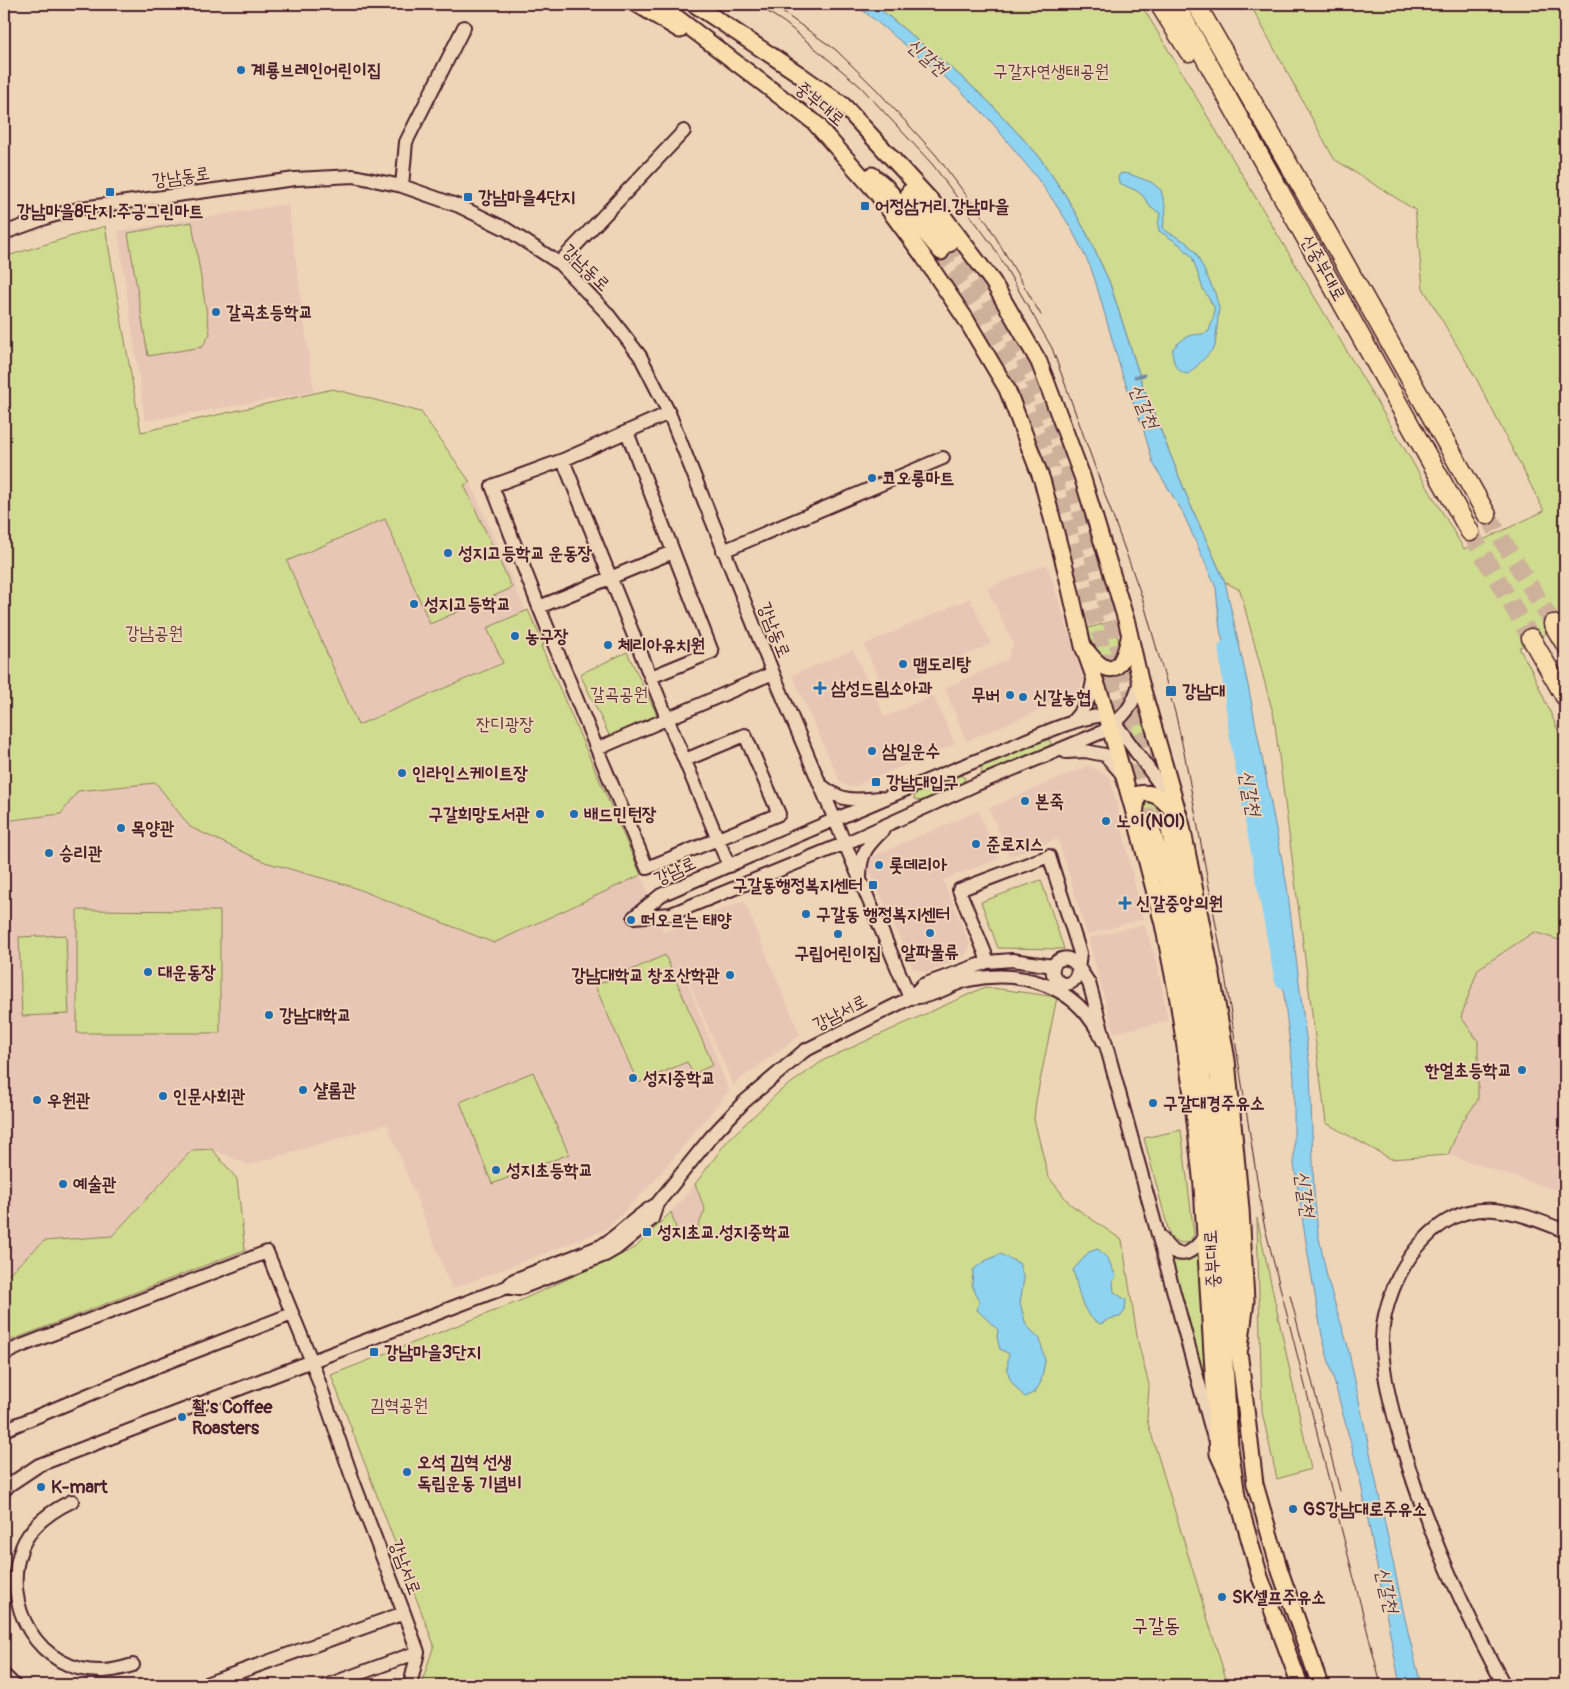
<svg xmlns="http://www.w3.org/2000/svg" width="1569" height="1689" font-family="Pangolin,'Poor Story',sans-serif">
<rect width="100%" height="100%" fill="#efd5b7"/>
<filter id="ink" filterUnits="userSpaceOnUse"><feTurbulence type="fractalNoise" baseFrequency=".02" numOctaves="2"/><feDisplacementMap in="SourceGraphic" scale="10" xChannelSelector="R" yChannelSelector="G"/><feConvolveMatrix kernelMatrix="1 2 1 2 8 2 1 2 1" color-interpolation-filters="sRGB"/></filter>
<g filter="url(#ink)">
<path fill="#e8c6b6" d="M288 204 314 392 145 421 118 231Z
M470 482 541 646 358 725 286 561Z
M1047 564 1084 681 1074 696 966 741 945 688 1007 660 1013 643 987 588Z
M970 598 991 644 885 692 864 645Z
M853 650 885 717 933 695 955 744 851 788 840 782 792 675Z
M1090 765 1110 777 1143 919 1087 935 1058 839 1009 856 989 808Z
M156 783 190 827 265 862 350 886 494 943 641 875 664 932 744 901 800 1035 733 1085 679 959 729 1091 656 1179 614 1222 603 1231 452 1289 387 1124 249 1165 212 1149 192 1150 112 1236 44 1241 4 1278V821L61 814 78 791Z
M978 811 999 859 943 880 970 944 965 956 927 973 913 968 868 868 873 856Z
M1144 924 1157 962 1168 1021 1114 1033 1088 938Z
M1534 932 1565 942V1193L1448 1155 1461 1124 1478 1100V1041L1461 1017 1478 969Z
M695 1184 705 1210 692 1241 679 1239 671 1212Z"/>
<path fill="#cfdb8e" stroke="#8c7d5c" d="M874 4H1141L1464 549 1544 511 1476 378 1423 288 1415 210 1334 159 1250 4H1565V402L1560 405 1565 416V623L1519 648 1532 671 1562 739 1565 741V942L1534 932 1478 969 1461 1017 1478 1041V1100L1461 1124 1448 1155 1391 1159 1326 1123 1274 717 1240 590 1225 582 1190 504 1143 386 1109 281 1087 234 1066 196 1038 155 989 102 964 79Z
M192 222 210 334 202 347 148 356 128 233Z
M105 226 141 432 333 389 421 412 470 482 464 485 512 588 430 624 385 519 287 561 358 725 503 663 487 628 528 610 544 645 541 646 641 875 494 943 350 886 265 862 190 827 156 783 78 791 61 814 4 821V257Z
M1117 620 1116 633 1121 648C1105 679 1091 647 1084 629Z
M627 652 657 715 610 737 580 674Z
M1095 664 1127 665 1118 689 1104 694Z
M1141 705 1148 731 1133 735 1126 725 1135 717Z
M1045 739 1049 740 1051 742 1049 748 988 774 983 773 981 771 984 764Z
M960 775 965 778 963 784 920 801 914 799 915 793Z
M1148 800 1161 805 1172 823 1141 832 1142 801Z
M1041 880 1064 949 998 948 981 902Z
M77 910 220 911V1033H77Z
M66 935 69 1014 22 1016 19 937Z
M665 955 713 1065 693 1074 687 1062 638 1083 595 986Z
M985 987 1057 997 1036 1101 1034 1119 1048 1176 1070 1204 1122 1240 1138 1342 1149 1385 1147 1420 1226 1679 1237 1685H421L434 1645 331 1375 517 1302 635 1248 671 1212 679 1238 692 1241 705 1210 695 1184 728 1140 780 1091 824 1060Z
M533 1072 569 1154 492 1184 460 1102Z
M1181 1130 1194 1234 1190 1242C1181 1244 1177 1243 1170 1236L1144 1138Z
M212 1149 237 1179 245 1250 4 1343V1278L44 1241 112 1236 192 1150Z
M1257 1218 1311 1469 1277 1479 1262 1412Z
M1163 1245 1173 1256 1201 1250 1213 1421Z"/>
<path fill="#8ed3f0" stroke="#738ba1" d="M855 4H874L964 79 989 102 1038 155 1066 196 1087 234 1109 281 1143 386 1190 504 1225 582 1248 685 1287 886 1310 1069 1314 1193 1318 1233 1328 1281 1347 1343 1405 1619 1421 1685H1400L1359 1474 1322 1336 1308 1255 1294 1164V1078L1265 838 1235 688 1220 630 1216 588 1183 513 1153 463 1143 428 1122 374 1095 280 1090 266 1071 228 1055 203 1037 178 989 119 958 88Z
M1121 173 1129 174 1151 182 1161 190 1166 210 1163 227 1166 231 1186 242 1196 253 1215 293 1219 308 1215 347 1197 366 1188 374C1176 373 1171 360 1173 348 1177 344 1184 338 1189 336 1197 333 1202 336 1209 331L1214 315V307L1203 289 1192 257 1179 244 1159 231 1158 225 1160 213 1151 208 1143 196 1137 191 1119 183 1118 177Z
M1098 1249 1108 1259 1116 1276 1113 1282 1114 1292 1126 1300 1125 1311 1120 1317 1109 1319 1101 1324C1080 1315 1079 1289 1073 1270L1089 1252Z
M1000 1254 1019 1263 1024 1279 1020 1303 1026 1325 1040 1339 1045 1361 1041 1382 1035 1392 1025 1397C1010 1383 1005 1375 1009 1354L1000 1349 997 1338 998 1330 977 1310 979 1301 972 1285 973 1270 983 1262Z"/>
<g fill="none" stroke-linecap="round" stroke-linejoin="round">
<path stroke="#738ba1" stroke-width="3" d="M1135 377 1144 375"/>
<path stroke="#8ed3f0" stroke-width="19" d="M1228 649 1239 736 1284 979"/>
<path stroke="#ceb19b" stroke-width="15" stroke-dasharray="15 8" stroke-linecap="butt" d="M949 244 988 299 1023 360 1064 459 1168 825
M941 252 978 308 1012 365 1050 461 1086 585 1152 829"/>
<path stroke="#ceb19b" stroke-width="18" stroke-dasharray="18 9" stroke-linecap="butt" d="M1487 515 1553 624
M1470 532 1531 638"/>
<defs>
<path id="minor" d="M402 186 406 142 464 27
M4 233 48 217 82 208 295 179 354 176 402 186 459 206 506 229 559 263 606 312 640 356 669 413 773 673 910 998
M559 263 684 131
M669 413 563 460 492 486 539 607 597 749 773 673
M627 432 712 652 651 677
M563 460 667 718 729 866
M723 551 943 458
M539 607 673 552
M1071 723C1088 704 1090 700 1094 675
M597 749 647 868 779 814 745 735 685 760
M1066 752 1085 751 1105 755 1123 775
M822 786C844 803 854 800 880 798
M860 877C860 853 867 846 883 830
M634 917 661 895C772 847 883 797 996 753 1026 741 1074 717 1106 715L1115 723 1164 790 1170 802
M634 917 671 914 853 840 977 784 1102 732C1124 718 1134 706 1140 680
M987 962 985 953 959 890 1049 856 1080 953C1078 964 1080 983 1066 984 1059 984 1056 980 1053 974 1052 968 1053 963 1059 960 1073 952 1082 974 1089 983L1213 1435
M910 998 923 985 987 962 1012 960 1053 966
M1161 1237C1176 1262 1190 1257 1205 1236
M507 1287 514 1280 601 1246C621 1234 636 1215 657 1204
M4 1354 21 1346 267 1252 312 1362 355 1486 404 1613 203 1685
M4 1430 160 1365 292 1314
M4 1491 9 1485 39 1465 488 1294 507 1287 518 1289 605 1255 617 1248 652 1219 657 1204 711 1137 744 1102 796 1058 804 1051 910 998C916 997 923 997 929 995 943 991 955 983 969 980 1015 970 1066 982 1093 1023 1097 1029 1101 1036 1104 1043
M72 1501C51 1511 31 1525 22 1547 0 1604 38 1673 103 1671 113 1671 123 1668 133 1665
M404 1613 418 1652 410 1685
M4 1675 14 1685
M328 1685 418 1652
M1504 1685C1462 1607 1425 1527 1401 1441 1392 1410 1383 1377 1382 1345 1381 1309 1399 1266 1423 1241 1467 1192 1513 1210 1565 1231"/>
<path id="major" d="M637 4 680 30
M659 4 819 126
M694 4 799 74 805 80
M799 74 843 105 935 205 993 282 1039 362 1082 476 1127 623 1140 680 1182 826 1212 976 1227 1060 1241 1209 1246 1301 1240 1348
M812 120 876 192 921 253 965 318 1007 389 1042 480 1066 571 1083 646 1102 699 1135 816 1163 924 1178 1000 1192 1094 1202 1186 1218 1454 1237 1496
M872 175 885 186 941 252
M909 192 949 244
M1087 651C1111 682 1122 669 1129 638
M1135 814 1138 794C1157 790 1164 802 1176 814
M1168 825 1196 954 1218 1077 1228 1200 1233 1301 1255 1484 1280 1571 1320 1685
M1152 829 1167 879 1192 997 1206 1102 1215 1193 1230 1447 1237 1496 1260 1577 1300 1685"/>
<path id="highway" d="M1159 4 1189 52
M1175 4 1470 532
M1196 4 1308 198 1487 515
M1553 624 1565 644
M1531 638 1565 697"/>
</defs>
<use href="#minor" stroke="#4a1f2b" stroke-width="16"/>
<use href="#major" stroke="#4a1f2b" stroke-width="19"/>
<use href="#highway" stroke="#4a1f2b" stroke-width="21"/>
<use href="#minor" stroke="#efd5b7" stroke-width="12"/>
<use href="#major" stroke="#f9deab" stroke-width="15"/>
<use href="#highway" stroke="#f9deab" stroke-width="18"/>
<path stroke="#4a1f2b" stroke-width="1" d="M756 4 785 23 860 86 933 165 993 246 1052 348 1142 597 1176 716 1185 757 1223 963 1264 1224 1381 1685
M771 4 836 50 876 89 936 155 988 224 1041 315
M1290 1295 1340 1491"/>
</g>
</g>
<g fill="#1f6fb2" stroke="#efd5b7" stroke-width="2">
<circle cx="241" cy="70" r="5"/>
<rect x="105" y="187" width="10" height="10" rx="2.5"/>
<rect x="463" y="192" width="10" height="10" rx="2.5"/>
<rect x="860" y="201" width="10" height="10" rx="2.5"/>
<circle cx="216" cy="312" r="5"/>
<circle cx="872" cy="478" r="5"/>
<circle cx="448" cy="553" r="5"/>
<circle cx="414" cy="604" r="5"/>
<circle cx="515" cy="636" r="5"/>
<circle cx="608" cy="645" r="5"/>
<circle cx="903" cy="664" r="5"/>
<path d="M817.5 680.5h5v5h5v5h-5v5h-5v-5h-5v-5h5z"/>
<rect x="1165" y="685" width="12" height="12" rx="2.5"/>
<circle cx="1010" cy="695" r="5"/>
<circle cx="1023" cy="697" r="5"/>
<circle cx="872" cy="751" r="5"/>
<circle cx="402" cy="773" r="5"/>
<rect x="871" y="777" width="10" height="10" rx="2.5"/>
<circle cx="1025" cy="801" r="5"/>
<circle cx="540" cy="814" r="5"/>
<circle cx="574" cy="814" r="5"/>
<circle cx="1106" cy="821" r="5"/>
<circle cx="121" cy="828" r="5"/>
<circle cx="976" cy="844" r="5"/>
<circle cx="49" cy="853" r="5"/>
<circle cx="879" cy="865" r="5"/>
<rect x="868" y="880" width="10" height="10" rx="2.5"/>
<path d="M1122.5 895.5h5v5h5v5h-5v5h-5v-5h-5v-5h5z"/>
<circle cx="806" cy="914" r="5"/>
<circle cx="631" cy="920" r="5"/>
<circle cx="930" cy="933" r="5"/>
<circle cx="838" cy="934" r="5"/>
<circle cx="148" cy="972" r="5"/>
<circle cx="730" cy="975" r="5"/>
<circle cx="269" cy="1015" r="5"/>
<circle cx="1522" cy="1070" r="5"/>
<circle cx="633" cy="1078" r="5"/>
<circle cx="303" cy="1090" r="5"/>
<circle cx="163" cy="1096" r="5"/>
<circle cx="37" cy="1100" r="5"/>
<circle cx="1153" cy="1103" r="5"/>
<circle cx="496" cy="1170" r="5"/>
<circle cx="63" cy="1184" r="5"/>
<rect x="642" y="1227" width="10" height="10" rx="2.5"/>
<rect x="369" y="1347" width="10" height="10" rx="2.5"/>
<circle cx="182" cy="1417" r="5"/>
<circle cx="407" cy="1472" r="5"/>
<circle cx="41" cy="1487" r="5"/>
<circle cx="1293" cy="1509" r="5"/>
<circle cx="1222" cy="1597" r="5"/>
</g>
<g text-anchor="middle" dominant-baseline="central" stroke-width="4" stroke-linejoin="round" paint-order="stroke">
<g font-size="18" font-weight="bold" fill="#4a1f2b" stroke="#efd5b7" text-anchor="start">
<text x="251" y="70">계룡브레인어린이집</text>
<text x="478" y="197">강남마을4단지</text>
<text x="875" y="206">어정삼거리.강남마을</text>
<text x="110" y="211" text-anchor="middle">강남마을8단지.주긍그린마트</text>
<text x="226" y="312">갈곡초등학교</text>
<text x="882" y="478">코오롱마트</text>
<text x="458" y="553">성지고등학교 운동장</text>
<text x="424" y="604">성지고등학교</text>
<text x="525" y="636">농구장</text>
<text x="618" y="645">체리아유치원</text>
<text x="913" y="664">맵도리탕</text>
<text x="831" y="688">삼성드림소아과</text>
<text x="1182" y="691">강남대</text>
<text x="1000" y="695" text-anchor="end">무버</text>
<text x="1033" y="697">신갈농협</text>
<text x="882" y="751">삼일운수</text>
<text x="412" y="773">인라인스케이트장</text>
<text x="886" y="782">강남대입구</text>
<text x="1035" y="801">본죽</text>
<text x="530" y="814" text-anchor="end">구갈희망도서관</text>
<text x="584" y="814">배드민턴장</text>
<text x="1116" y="821">노이(NOI)</text>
<text x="131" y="828">목양관</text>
<text x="986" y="844">준로지스</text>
<text x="59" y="853">승리관</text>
<text x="889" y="865">롯데리아</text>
<text x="863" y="885" text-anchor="end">구갈동행정복지센터</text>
<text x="1136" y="903">신갈중앙의원</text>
<text x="816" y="914">구갈동 행정복지센터</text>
<text x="641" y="920">떠오르는 태양</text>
<text x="930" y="952" text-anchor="middle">알파물류</text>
<text x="838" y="953" text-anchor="middle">구립어린이집</text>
<text x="158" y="972">대운동장</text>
<text x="720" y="975" text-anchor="end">강남대학교 창조산학관</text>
<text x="279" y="1015">강남대학교</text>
<text x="1512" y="1070" text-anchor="end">한얼초등학교</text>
<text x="643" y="1078">성지중학교</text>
<text x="313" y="1090">샬롬관</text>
<text x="173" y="1096">인문사회관</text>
<text x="47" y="1100">우원관</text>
<text x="1163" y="1103">구갈대경주유소</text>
<text x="506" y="1170">성지초등학교</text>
<text x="73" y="1184">예술관</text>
<text x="657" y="1232">성지초교.성지중학교</text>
<text x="384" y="1352">강남마을3단지</text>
<text x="192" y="1407">촬's Coffee<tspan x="192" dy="21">Roasters</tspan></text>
<text x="417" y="1462">오석 김혁 선생<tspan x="417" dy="21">독립운동 기념비</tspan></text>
<text x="51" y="1487">K-mart</text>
<text x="1303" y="1509">GS강남대로주유소</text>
<text x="1232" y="1597">SK셀프주유소</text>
</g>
<g font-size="18" fill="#5e3b3a" stroke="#efd5b7">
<text x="1051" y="71">구갈자연생태공원</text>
<text x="154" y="633">강남공원</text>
<text x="619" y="694">갈곡공원</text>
<text x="505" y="724">잔디광장</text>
<text x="399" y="1405">김혁공원</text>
</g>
<g font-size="18" fill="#4a1f2b" stroke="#efd5b7">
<text transform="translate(820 104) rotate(40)">중부대로</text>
<text transform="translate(181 177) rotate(-8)">강남동로</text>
<text transform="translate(586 268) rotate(44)">강남동로</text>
<text transform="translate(1323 268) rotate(61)">신중부대로</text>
<text transform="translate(774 630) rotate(68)">강남동로</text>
<text transform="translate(675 871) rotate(-25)">강남로</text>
<text transform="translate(840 1013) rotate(-27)">강남서로</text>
<text transform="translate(1212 1259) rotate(-93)">중부대로</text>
<text transform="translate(405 1567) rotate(69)">강남서로</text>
</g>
<g font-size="19" font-style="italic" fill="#543a49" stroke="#efd5b7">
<text transform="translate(927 57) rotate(41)">신갈천</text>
<text transform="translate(1144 406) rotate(67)">신갈천</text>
<text transform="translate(1250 793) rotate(80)">신갈천</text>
<text transform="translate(1305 1194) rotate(82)">신갈천</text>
<text transform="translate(1387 1590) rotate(77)">신갈천</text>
</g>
<g font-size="20" fill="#4a1f2b" stroke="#efd5b7">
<text x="1156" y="1625">구갈동</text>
</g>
</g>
<rect width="1569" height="1689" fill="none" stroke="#efd5b7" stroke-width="20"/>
<rect x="10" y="10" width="1549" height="1669" fill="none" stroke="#4a1f2b" stroke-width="2" filter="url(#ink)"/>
</svg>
